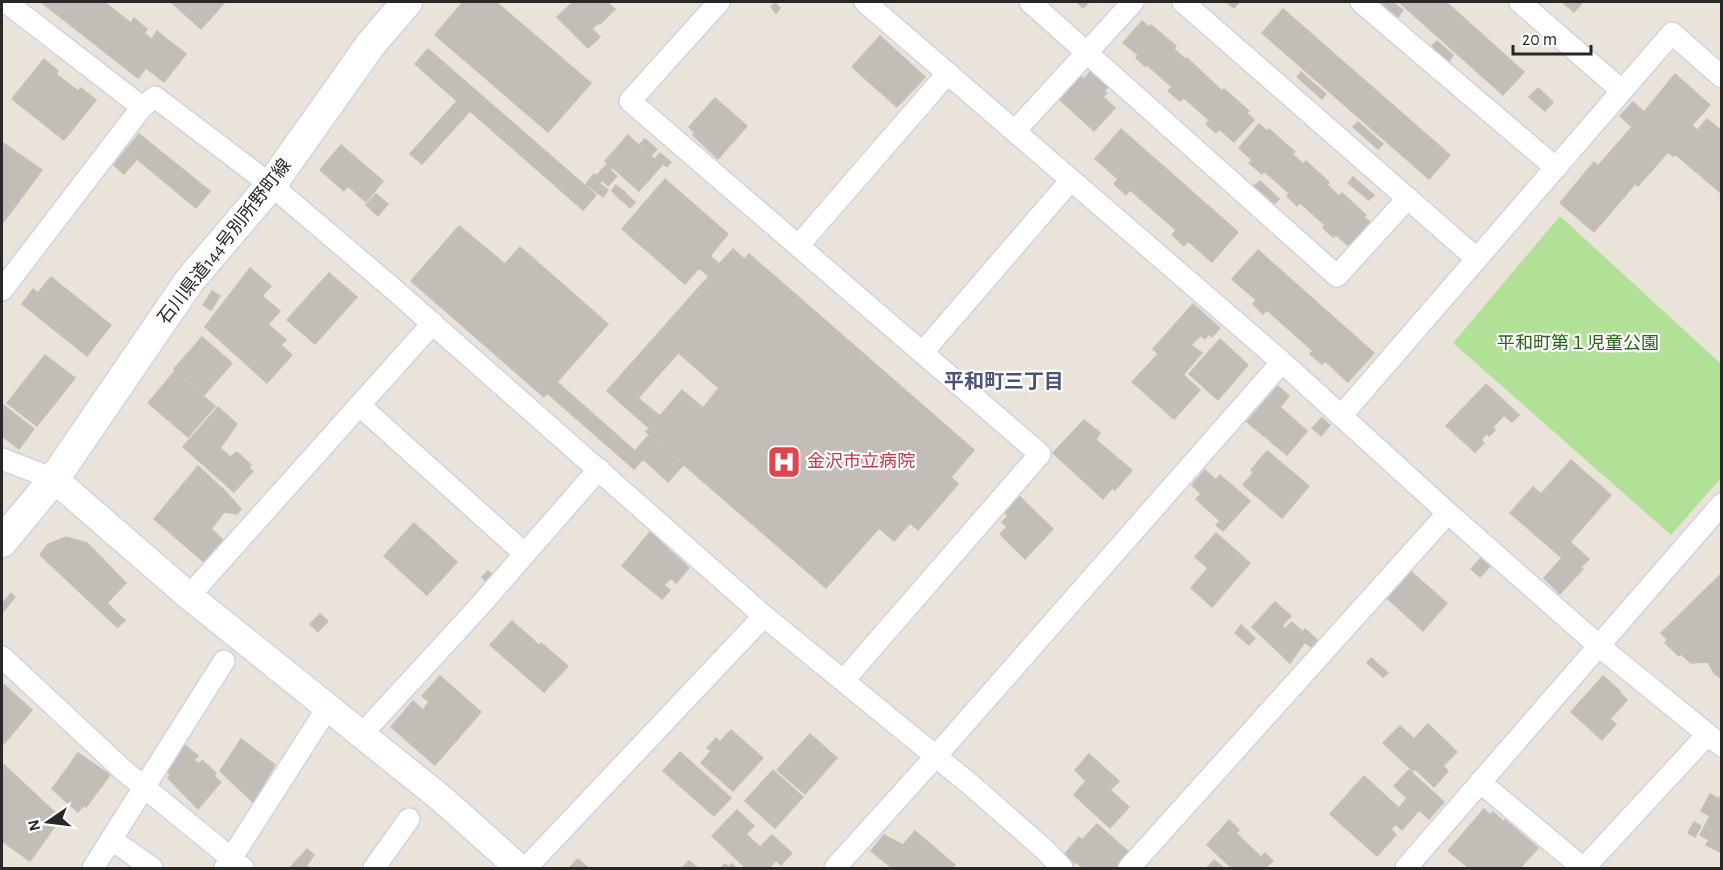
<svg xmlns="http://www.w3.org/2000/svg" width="1723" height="870" font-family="'Alegreya Sans','Noto Sans JP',sans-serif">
<rect width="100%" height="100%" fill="#eae3da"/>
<path fill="#b1e097" d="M1560 216 1721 364V478L1671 535 1453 343Z"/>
<path fill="#c2bdb6" stroke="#c5bfb4" stroke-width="1.5" d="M41 2H104L131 23 134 18 147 29 144 33 152 39 157 31 186 54 164 82 146 68 138 78Z
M171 2H225L201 29Z
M463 2H496L591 83 548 132 435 35Z
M573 2H607L615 9 600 24 598 23 592 29 600 37 588 48 557 17Z
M1077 2H1089L1083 8Z
M1226 2H1239L1234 8Z
M1380 2H1392L1403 10 1398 17Z
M1399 2H1446L1524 72 1503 95Z
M1562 2H1583L1574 12Z
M775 3 780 8 776 13 771 7Z
M1283 9 1450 155 1429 179 1262 33Z
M1142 21 1149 27 1151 25 1176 46 1174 49 1185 59 1187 58 1222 91 1224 89 1249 111 1247 113 1254 120 1234 142 1219 129 1216 133 1206 124 1209 120 1184 98 1180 101 1168 91 1172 87 1147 65 1145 66 1136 58 1138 55 1123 43Z
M880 36 925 77 897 107 852 67Z
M1437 41 1453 55 1449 62 1431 47Z
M428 49 596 195 583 210 470 111 422 164 410 154 457 101 415 64Z
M44 59 58 71 56 74 78 91 81 88 96 100 64 140 12 99Z
M1090 72 1108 87 1104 91 1107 93 1103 97 1115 108 1094 131 1060 100 1081 76 1084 79Z
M1301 72 1326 94 1322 99 1297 77Z
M1675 74 1710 105 1692 125 1697 130 1676 155 1673 156 1668 152 1638 186 1635 184 1594 232 1560 203 1594 162 1598 166 1632 127 1620 116 1633 102 1644 112Z
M1538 88 1553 102 1545 111 1529 97Z
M715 98 747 126 718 159 693 135 695 133 689 127Z
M1707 119 1722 131V194L1676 155Z
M1358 122 1383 144 1378 149 1353 127Z
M1259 124 1267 131 1269 129 1295 152 1292 154 1303 164 1306 161 1329 182 1327 185 1339 196 1342 193 1366 215 1364 217 1372 224 1351 248 1336 235 1333 237 1323 228 1325 225 1300 203 1297 206 1287 196 1289 193 1264 171 1262 174 1249 163 1252 160 1239 148Z
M1121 129 1238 232 1212 262 1188 241 1184 246 1172 235 1176 230 1130 190 1126 195 1114 184 1118 179 1095 159Z
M139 134 210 191 196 208 126 150Z
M628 135 642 148 644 147 640 144 645 139 657 149 651 156 655 159 660 153 671 162 667 167 663 164 639 191 612 167 610 170 617 176 608 186 597 175 608 163 605 161Z
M2 142 42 170 2 224Z
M341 145 383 181 366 202 348 186 344 191 320 170Z
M125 151 136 160 124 174 114 165Z
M594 174 602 180 599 183 608 190 603 197 586 184Z
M1353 177 1374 195 1369 200 1348 183Z
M665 179 728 234 710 256 732 275 749 254 974 450 951 477 958 484 918 530 910 523 894 541 879 528 826 588 646 432 682 390 703 408 719 388 669 345 687 326 679 319 707 283 714 281 699 268 685 284 622 229Z
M1260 181 1279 199 1274 204 1254 186Z
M616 185 626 193 621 200 612 191Z
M376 194 388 204 378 216 366 205Z
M627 195 635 202 630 208 622 200Z
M459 226 505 264 520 247 608 324 557 382 635 451 649 435 683 465 668 482 643 459 634 469 547 393 544 397 411 281Z
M733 249 745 260 732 274 719 264Z
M1258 250 1374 353 1348 382 1325 361 1322 364 1310 354 1313 351 1267 310 1263 314 1253 304 1256 300 1232 279Z
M250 268 271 286 262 296 280 311 268 324 286 340 281 345 292 355 267 383 205 327Z
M329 273 357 297 315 344 287 320Z
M709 276 714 281 706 285 679 319 687 326 669 345 678 353 638 398 660 416 649 428 607 391Z
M51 277 111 325 87 356 22 304 33 289 38 293Z
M212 291 220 296 211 310 203 305Z
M1193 304 1220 328 1212 337 1209 334 1205 339 1201 335 1191 345 1202 353 1183 375 1153 349Z
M202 337 232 363 204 395 174 369Z
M1220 339 1248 365 1218 400 1189 374Z
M1159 353 1200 390 1174 419 1132 382Z
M45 355 75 378 37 426 7 403Z
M175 371 215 406 188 437 148 403Z
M1486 384 1519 415 1512 422 1504 415 1493 427 1495 430 1489 436 1486 434 1481 440 1484 443 1475 452 1446 426Z
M1278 386 1289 396 1280 407 1307 431 1287 455 1247 422Z
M2 404 34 429 19 449 2 436Z
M218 407 237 424 220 448 230 457 237 452 251 465 249 468 253 471 234 492 183 447Z
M1322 418 1330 425 1321 436 1312 428Z
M1084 420 1100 433 1096 440 1132 470 1115 490 1112 488 1103 499 1053 453Z
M794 449 827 478 801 507 769 478Z
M1267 451 1309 486 1282 518 1243 485 1254 472 1251 470Z
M1571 460 1611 495 1570 542 1589 559 1581 567 1583 569 1560 594 1544 578 1562 558 1510 513 1533 487 1541 494Z
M198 466 224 490 241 509 237 514 224 512 211 529 224 541 205 563 154 519Z
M1205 470 1216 480 1220 475 1250 501 1223 531 1216 525 1220 521 1196 499 1201 494 1192 485Z
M1018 495 1053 529 1025 559 1000 534 1007 527 1002 522 1008 516 1003 511Z
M414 523 457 562 427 595 384 556Z
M650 532 689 568 676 583 671 578 664 585 670 590 662 599 622 566Z
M1216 533 1250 563 1212 607 1191 588 1208 568 1195 557Z
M66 537 87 543 126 583 107 603 125 621 117 627 40 555 48 544Z
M1481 558 1490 566 1480 577 1471 569Z
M488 571 492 575 486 582 482 577Z
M1410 571 1447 603 1423 631 1387 598Z
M1722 573V679L1714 673 1708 662 1691 663 1681 654 1679 656 1665 643 1668 640 1661 633Z
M11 593 15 597 2 613V604Z
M1275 602 1291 616 1282 626 1285 629 1292 622 1303 632 1305 629 1317 640 1311 647 1305 642 1290 663 1252 627Z
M107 605 125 620 118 627 101 612Z
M320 614 328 621 318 632 310 624Z
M512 621 539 645 541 643 568 666 544 692 490 645Z
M1241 625 1255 638 1249 645 1235 633Z
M1371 658 1388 673 1383 677 1367 663Z
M440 676 481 712 435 765 391 727 413 701 423 710 429 702 422 696Z
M1603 676 1620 691 1619 692 1627 700 1610 719 1616 724 1602 740 1571 712Z
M2 683 32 710 4 744 2 742Z
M1428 724 1457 752 1443 766 1448 771 1434 787 1415 769 1413 771 1383 743 1400 726 1414 739Z
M731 730 763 758 733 791 701 763 711 751 707 748 716 738 720 742Z
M810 734 837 758 805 794 777 770Z
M241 739 275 765 253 802 220 771Z
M184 744 198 756 194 760 199 764 202 760 216 773 214 776 221 782 198 809 168 778 170 774 167 770 179 755 177 753Z
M680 752 731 798 714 816 663 771Z
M78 753 110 775 86 807 84 805 78 812 52 789Z
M1089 754 1119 781 1110 790 1129 807 1110 828 1074 795 1086 781 1075 770Z
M2 763 61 818 30 861 2 841Z
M773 770 803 797 775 828 745 801Z
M1409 770 1444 802 1429 819 1419 810 1402 830 1396 824 1391 829 1396 835 1377 856 1330 814 1364 776 1399 808 1407 798 1394 786Z
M1710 794 1719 799 1722 794V853L1706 845 1709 840 1700 835 1710 816 1701 811Z
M1484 809 1490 815 1493 812 1504 822 1505 820 1538 848 1520 868H1469L1448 851Z
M737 810 754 826 746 834 760 847 772 835 792 853 781 865 776 860 769 868H746L712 836Z
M1229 820 1239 830 1236 833 1261 857 1265 853 1273 861 1265 868H1232L1207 845Z
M1694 822 1701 826 1695 837 1688 833Z
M1097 824 1130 853 1116 868H1083L1075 861 1074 864 1064 855 1079 837 1082 840Z
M915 831 955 865 951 868H892L871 851 884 835 903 845Z
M307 849 314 855 306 866 310 868H290Z
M578 859 588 868H569Z
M1214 860 1224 868H1207Z
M689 861 698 868H682Z
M725 864 729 867 732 864 736 868H721Z"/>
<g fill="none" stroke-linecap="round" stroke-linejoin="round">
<defs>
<path id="minor" d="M6 2 142 107 155 97 271 185 391 287 764 616 971 785 1046 851 1062 868
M719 2 630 101 1040 454 844 680
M865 2 1282 362 1448 513 1599 646 1722 746
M1030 2 1337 276 1408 198
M1183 2 1477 259
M1361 2 1556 168
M1520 2 1622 91
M1015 131 1133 2
M798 246 948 73
M2 290 142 107
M922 353 1071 180
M359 405 525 554
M1341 416 1672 33 1722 77
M2 459 54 479
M189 596 433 323
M2 657 122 769 243 868
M362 734 476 610 599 469
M1480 782 1583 868
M111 839 152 868
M93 868 224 661
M225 868 328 707
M374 868 409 819
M526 868 764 616
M835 868 936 756 1282 362
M1129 868 1448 513
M1406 868 1722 504
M1584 868 1707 735"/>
<path id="tertiary" d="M54 479 189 596 442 799 519 868"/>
<path id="secondary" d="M2 542 54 479 190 280 271 185 371 44 407 2"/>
</defs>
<use href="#minor" stroke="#cfd3e1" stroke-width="24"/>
<use href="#tertiary" stroke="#cfd3e1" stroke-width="30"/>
<use href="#secondary" stroke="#cfd3e1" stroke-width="33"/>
<use href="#minor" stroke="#fff" stroke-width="21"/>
<use href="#tertiary" stroke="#fff" stroke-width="27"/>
<use href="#secondary" stroke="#fff" stroke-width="30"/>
</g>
<defs>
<symbol id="hospital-square" viewBox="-11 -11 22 22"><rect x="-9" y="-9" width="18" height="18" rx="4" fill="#e0444e" stroke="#fff"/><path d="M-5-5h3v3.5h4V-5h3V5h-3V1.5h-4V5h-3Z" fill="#fff"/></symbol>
</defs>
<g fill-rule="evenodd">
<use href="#hospital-square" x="765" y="443" width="38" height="38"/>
</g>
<g text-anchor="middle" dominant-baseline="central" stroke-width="4.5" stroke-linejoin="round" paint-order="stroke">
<g font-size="18" fill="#282828" stroke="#fff">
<text transform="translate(225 242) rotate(-52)">石川県道144号別所野町線</text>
</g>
<g font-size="18" fill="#2b621b" stroke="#fff">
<text x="1578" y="344">平和町第１児童公園</text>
</g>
<g font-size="18" fill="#be3a42" stroke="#fff" text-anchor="start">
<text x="807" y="462">金沢市立病院</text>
</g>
<g font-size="20" font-weight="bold" fill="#4a5377" stroke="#fff">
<text x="1004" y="382">平和町三丁目</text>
</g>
</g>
<rect width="1723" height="870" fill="none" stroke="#282828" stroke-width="6"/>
<g transform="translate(48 822) rotate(256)" stroke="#ffffff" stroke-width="4.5" paint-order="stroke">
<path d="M0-4.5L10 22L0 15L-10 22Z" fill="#282828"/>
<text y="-9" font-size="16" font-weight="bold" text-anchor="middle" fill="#282828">N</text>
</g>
<path d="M1513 45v9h78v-9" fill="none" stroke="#282828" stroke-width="3"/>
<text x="1522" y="45" font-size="18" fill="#282828" stroke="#ffffff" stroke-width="4.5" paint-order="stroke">20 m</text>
</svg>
